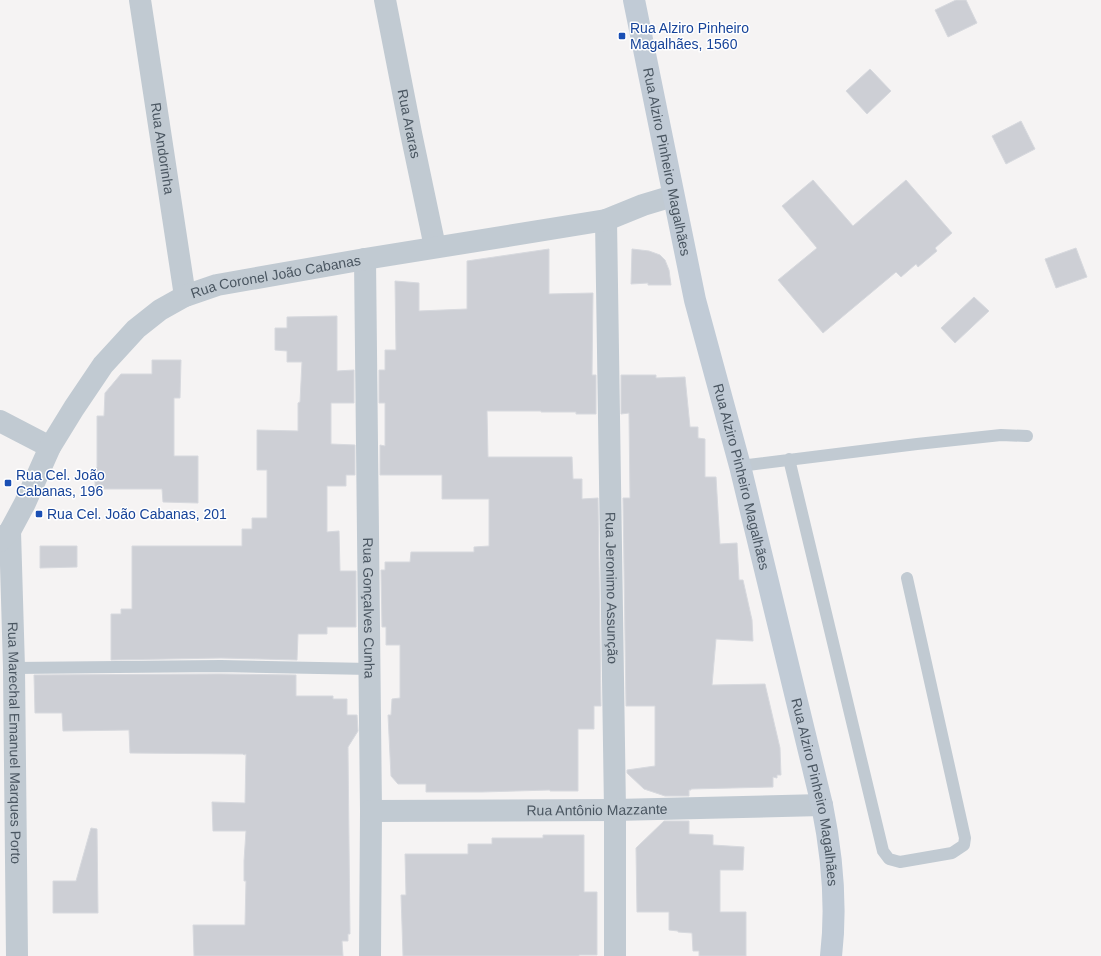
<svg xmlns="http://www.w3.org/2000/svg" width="1101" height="956" font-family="Arial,sans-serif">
<rect width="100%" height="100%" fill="#f5f3f3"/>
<path fill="#cdcfd5" stroke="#d7d9de" d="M956 0H966L977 23 948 37 935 10Z
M870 69 891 91 867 114 846 91Z
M1021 121 1035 149 1006 164 992 136Z
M813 180 853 226 906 180 952 233 935 248 937 251 918 267 916 264 901 277 896 272 823 333 778 280 817 248 782 206Z
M1076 248 1087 277 1056 288 1045 259Z
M549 249V294L593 293 592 375H596V414H576V412H541V411H487L488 457H572L573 479H582V499L598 498 601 706H594V729H578V791H550V790L482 792H426V784H398L391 776 388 715H391L392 699 400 698V645H386V627H382L381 570H385V562H410L411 552H474V547L489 546V499H442V475H380V445L385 446V403H379V370H385V350H396L395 281 419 283V311L467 309V261Z
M632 249 649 251 660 255 665 260 669 270 671 285H648V283L631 284Z
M974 297 989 311 955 343 941 328Z
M337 316V371L354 370V403H331V444L355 445V475H346V486H327V532L339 531 340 571H356V627H327V634H298L297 660 221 658 111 660V614H121V609H132V546H242V529H252V518H267V470H257V430L298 431V403L300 402 302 362H287V351L275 350V328H287V317Z
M152 360H181L180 398H174V456H198V503L163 502 162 489H95V470L97 467V416H104L105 393 121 374H152Z
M621 375H656V378L685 377 690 427H698V438L705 439V477H716L720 544 737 543 739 580H743L752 620 753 641 716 639 712 685 765 684 780 748 781 775H777V778L773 777V787L691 789V790H689V796H665L644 789 627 773V770L655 766V706H626L623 498H630L629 413 621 414Z
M40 546H77V567L40 568Z
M221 674 296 675V696H333V699H347V715H357L358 731 348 747 350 934H348V941H342L343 956H194L193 925H245L246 881H244V861L246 831H213L212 802 245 803 246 754 244 755 243 754 130 753 129 730 63 731 62 713H35L34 675Z
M664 821H689V834L713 835V845L744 847 743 870H720V912H746V956H699V951H693L692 933 678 932V931L669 930V912H637L636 848Z
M91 828 97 829 98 913H53V881H76Z
M543 835H584V892H597V955H579V956H403L401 895H406L405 854H468V844H492V838H543Z"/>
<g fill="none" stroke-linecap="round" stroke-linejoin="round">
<path stroke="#c1cad2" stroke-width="12" d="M789 459 883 851 889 859 900 862 952 853 964 845 965 838 907 578
M740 466 917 444 1001 435 1027 436
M14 668 221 666 370 669"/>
<g stroke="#c1cad2" stroke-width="22">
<path id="s1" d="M140 0 185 296"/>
<path id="s2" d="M385 0 411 133 435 247"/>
<path id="s3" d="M606 220 615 810V956"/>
<path id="s4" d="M365 259 371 811 370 956"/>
<path d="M0 421 50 447"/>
<path id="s5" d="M10 531 14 668 17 956"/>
<path id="s6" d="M0 541 10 531 25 503 50 447 74 408 103 365 136 329 160 310 185 296 217 285 365 259 606 220 643 205 673 196"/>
<path id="s7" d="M371 811 615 810 822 805"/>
</g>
<path stroke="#c1cbd6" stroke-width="22" id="s8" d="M634 0 695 300 740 466 822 805C832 854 837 906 831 956"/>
</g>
<g fill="#1a4fb4" stroke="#fff" stroke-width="1.5">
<rect x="618" y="32" width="8" height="8" rx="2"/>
<rect x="4" y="479" width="8" height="8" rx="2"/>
<rect x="35" y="510" width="8" height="8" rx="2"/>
</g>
<g text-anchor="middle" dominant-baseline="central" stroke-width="3" stroke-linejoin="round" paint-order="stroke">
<g font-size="14" fill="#164399" stroke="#fff" text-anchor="start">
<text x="630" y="28">Rua Alziro Pinheiro<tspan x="630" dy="16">Magalhães, 1560</tspan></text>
<text x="16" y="475">Rua Cel. João<tspan x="16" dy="16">Cabanas, 196</tspan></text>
<text x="47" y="514">Rua Cel. João Cabanas, 201</text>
</g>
<g font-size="14" fill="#4a5661" stroke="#fff">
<text stroke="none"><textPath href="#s2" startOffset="126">Rua Araras</textPath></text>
<text stroke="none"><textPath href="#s1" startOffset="150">Rua Andorinha</textPath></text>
<text stroke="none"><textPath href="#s8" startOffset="165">Rua Alziro Pinheiro Magalhães</textPath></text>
<text stroke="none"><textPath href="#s6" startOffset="406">Rua Coronel João Cabanas</textPath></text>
<text stroke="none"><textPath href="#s8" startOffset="489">Rua Alziro Pinheiro Magalhães</textPath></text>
<text stroke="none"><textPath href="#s3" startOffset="368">Rua Jeronimo Assunção</textPath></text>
<text stroke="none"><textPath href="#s4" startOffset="349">Rua Gonçalves Cunha</textPath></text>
<text stroke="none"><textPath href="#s5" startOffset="212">Rua Marechal Emanuel Marques Porto</textPath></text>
<text stroke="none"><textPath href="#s8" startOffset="813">Rua Alziro Pinheiro Magalhães</textPath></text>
<text stroke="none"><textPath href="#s7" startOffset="226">Rua Antônio Mazzante</textPath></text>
</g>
</g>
</svg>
